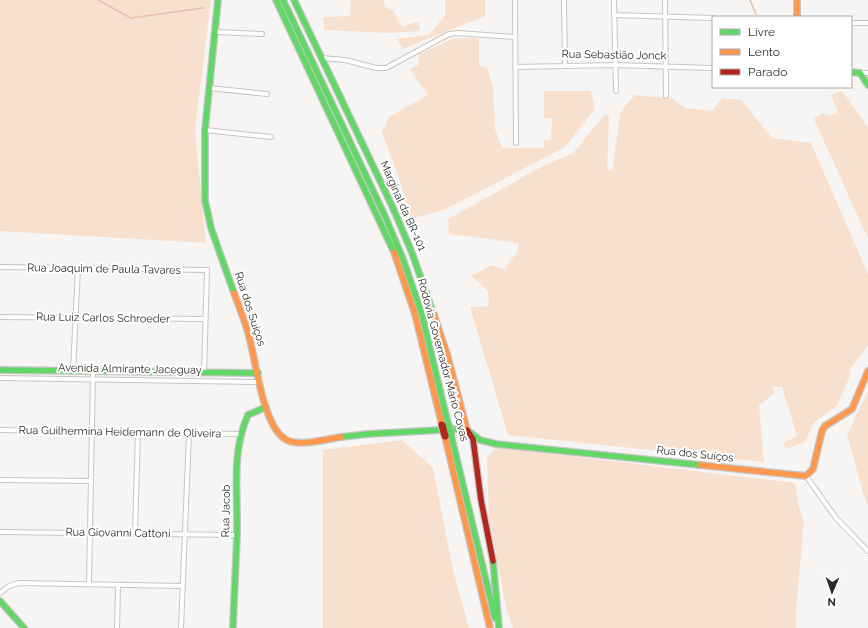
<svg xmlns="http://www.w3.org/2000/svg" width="868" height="628" font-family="Raleway,sans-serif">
<rect width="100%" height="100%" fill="#f7f5f4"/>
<path fill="#f8e0cf" d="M0 0H211L195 130 206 243 0 231Z
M351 0H383L385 7 393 10 402 27 419 21 420 31 389 33 324 30 323 17 350 16Z
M445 0H485V16L403 49 396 39 429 35 445 15Z
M455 38H479V66L487 67 493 88 495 129 502 148H544V140H551L552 119 544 118V91H591L595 109 565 147 446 209 411 219 397 173 382 132 389 117 428 95 410 69 418 65 419 54Z
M841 91 846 96 868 128V239L814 119 822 113 830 116 838 112 831 95Z
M635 95 673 99 685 108 712 111 722 98 741 100 772 138 811 143 868 274V345L851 368 849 378 837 406 814 422 805 442 786 449 783 443 797 436 782 387H772L775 393 759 405 764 462 508 435 470 307 489 306 488 291 471 276 492 265 504 269 518 251 519 243 449 234 448 219 543 166 573 153 605 114 609 116 607 170 612 171 621 111Z
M868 391V504L866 503 847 435Z
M402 440 433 468 453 570 469 628H323V450Z
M496 447 795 483 799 507 804 521 796 612V628H513L506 608 489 518 487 458Z"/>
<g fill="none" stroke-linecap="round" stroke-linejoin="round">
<path stroke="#e5c1a6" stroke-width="1.5" d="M98 0 131 18 203 8
M750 0 756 14"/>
<defs>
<path id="street" d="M515 0 516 143
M564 0 565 65
M614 0 616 91
M665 0 666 96
M614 15 713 18
M851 23H868
M215 32 262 34
M322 58 345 60 376 68H386L449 34 458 33 515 37
M515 67 615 65 713 68
M860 73H868
M209 88 267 94
M205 130 271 137
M0 267 207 270 204 373
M0 317 206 319
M73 371 78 268
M0 378 259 382
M0 430 240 434
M806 476 836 518 868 551
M0 480 91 481
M0 532 237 535
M135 533 138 432
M89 584 93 372
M0 593 9 586 19 583 183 586
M117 628 118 585
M181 628 189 433"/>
<path id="fast" d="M218 0 205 130V200L211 228 234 293
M276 0 394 252
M283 0 384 214 403 259 422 315 448 424
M294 0 393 208 412 253 434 315
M851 72 860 73 868 85
M0 370 258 373
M451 435 495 618
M341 437 368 434 458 429 467 430 480 440 496 444 700 465
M493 561 499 628
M0 601 24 628
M233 628C234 596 236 565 237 533 238 493 231 452 248 415L266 407"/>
<path id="slow" d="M797 0V17
M394 252 415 314 442 425
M234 293C239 307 245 321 249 336 256 361 263 432 289 441 302 446 327 439 341 437
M434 315 447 354 467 430
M445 436 490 628
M700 465 806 476 813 469 822 431 825 426 852 409 868 371"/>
<path id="jam" d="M467 430 473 439 481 500 493 561"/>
</defs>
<use href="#street" stroke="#c7c6c5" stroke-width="6"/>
<use href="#fast" stroke="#c7c6c5" stroke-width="8"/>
<use href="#slow" stroke="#c7c6c5" stroke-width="8"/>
<use href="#jam" stroke="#c7c6c5" stroke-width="8"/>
<use href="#street" stroke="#fefefd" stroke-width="4"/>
<use href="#fast" stroke="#63d668" stroke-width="5.5"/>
<use href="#slow" stroke="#ff974d" stroke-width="5.5"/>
<use href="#jam" stroke="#b3261e" stroke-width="5.5"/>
<defs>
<path id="fast-bridge" d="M448 424 451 435"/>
<path id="jam-bridge" d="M442 425 445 436"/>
</defs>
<use href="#fast-bridge" stroke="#c7c6c5" stroke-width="9" stroke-linecap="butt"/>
<use href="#jam-bridge" stroke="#c7c6c5" stroke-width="9" stroke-linecap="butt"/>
<use href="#fast-bridge" stroke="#63d668" stroke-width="7"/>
<use href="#jam-bridge" stroke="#b3261e" stroke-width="7"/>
</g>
<g text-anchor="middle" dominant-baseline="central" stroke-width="4" stroke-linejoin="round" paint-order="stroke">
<g font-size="11" fill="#2c2b2a" stroke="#fff">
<text transform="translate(614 55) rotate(1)">Rua Sebastião Jonck</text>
<text transform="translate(403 206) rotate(66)">Marginal da BR-101</text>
<text transform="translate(104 269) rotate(1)">Rua Joaquim de Paula Tavares</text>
<text transform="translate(250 309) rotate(72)">Rua dos Suíços</text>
<text transform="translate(103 318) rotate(1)">Rua Luiz Carlos Schroeder</text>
<text transform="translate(443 360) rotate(75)">Rodovia Governador Mário Covas</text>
<text transform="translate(130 369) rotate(1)">Avenida Almirante Jaceguay</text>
<text transform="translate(120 432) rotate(1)">Rua Guilhermina Heidemann de Oliveira</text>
<text transform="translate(695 454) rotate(6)">Rua dos Suíços</text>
<text transform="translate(226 511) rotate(-89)">Rua Jacob</text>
<text transform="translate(118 533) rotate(1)">Rua Giovanni Cattoni</text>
</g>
</g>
<rect x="712" y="16" width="140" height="72" fill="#ffffff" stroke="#abaaaa"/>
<rect x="720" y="29" width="20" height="6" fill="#63d668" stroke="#abaaaa"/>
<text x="748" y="36" font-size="12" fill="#2c2b2a">Livre</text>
<rect x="720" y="49" width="20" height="6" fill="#ff974d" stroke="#abaaaa"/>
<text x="748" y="56" font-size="12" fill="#2c2b2a">Lento</text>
<rect x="720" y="69" width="20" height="6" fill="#b3261e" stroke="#abaaaa"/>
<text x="748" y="76" font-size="12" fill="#2c2b2a">Parado</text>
<g transform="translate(832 592) rotate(182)" stroke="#ffffff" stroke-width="3" paint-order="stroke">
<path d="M0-3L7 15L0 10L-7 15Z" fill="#2c2b2a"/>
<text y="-6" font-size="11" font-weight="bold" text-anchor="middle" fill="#2c2b2a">N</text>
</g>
</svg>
